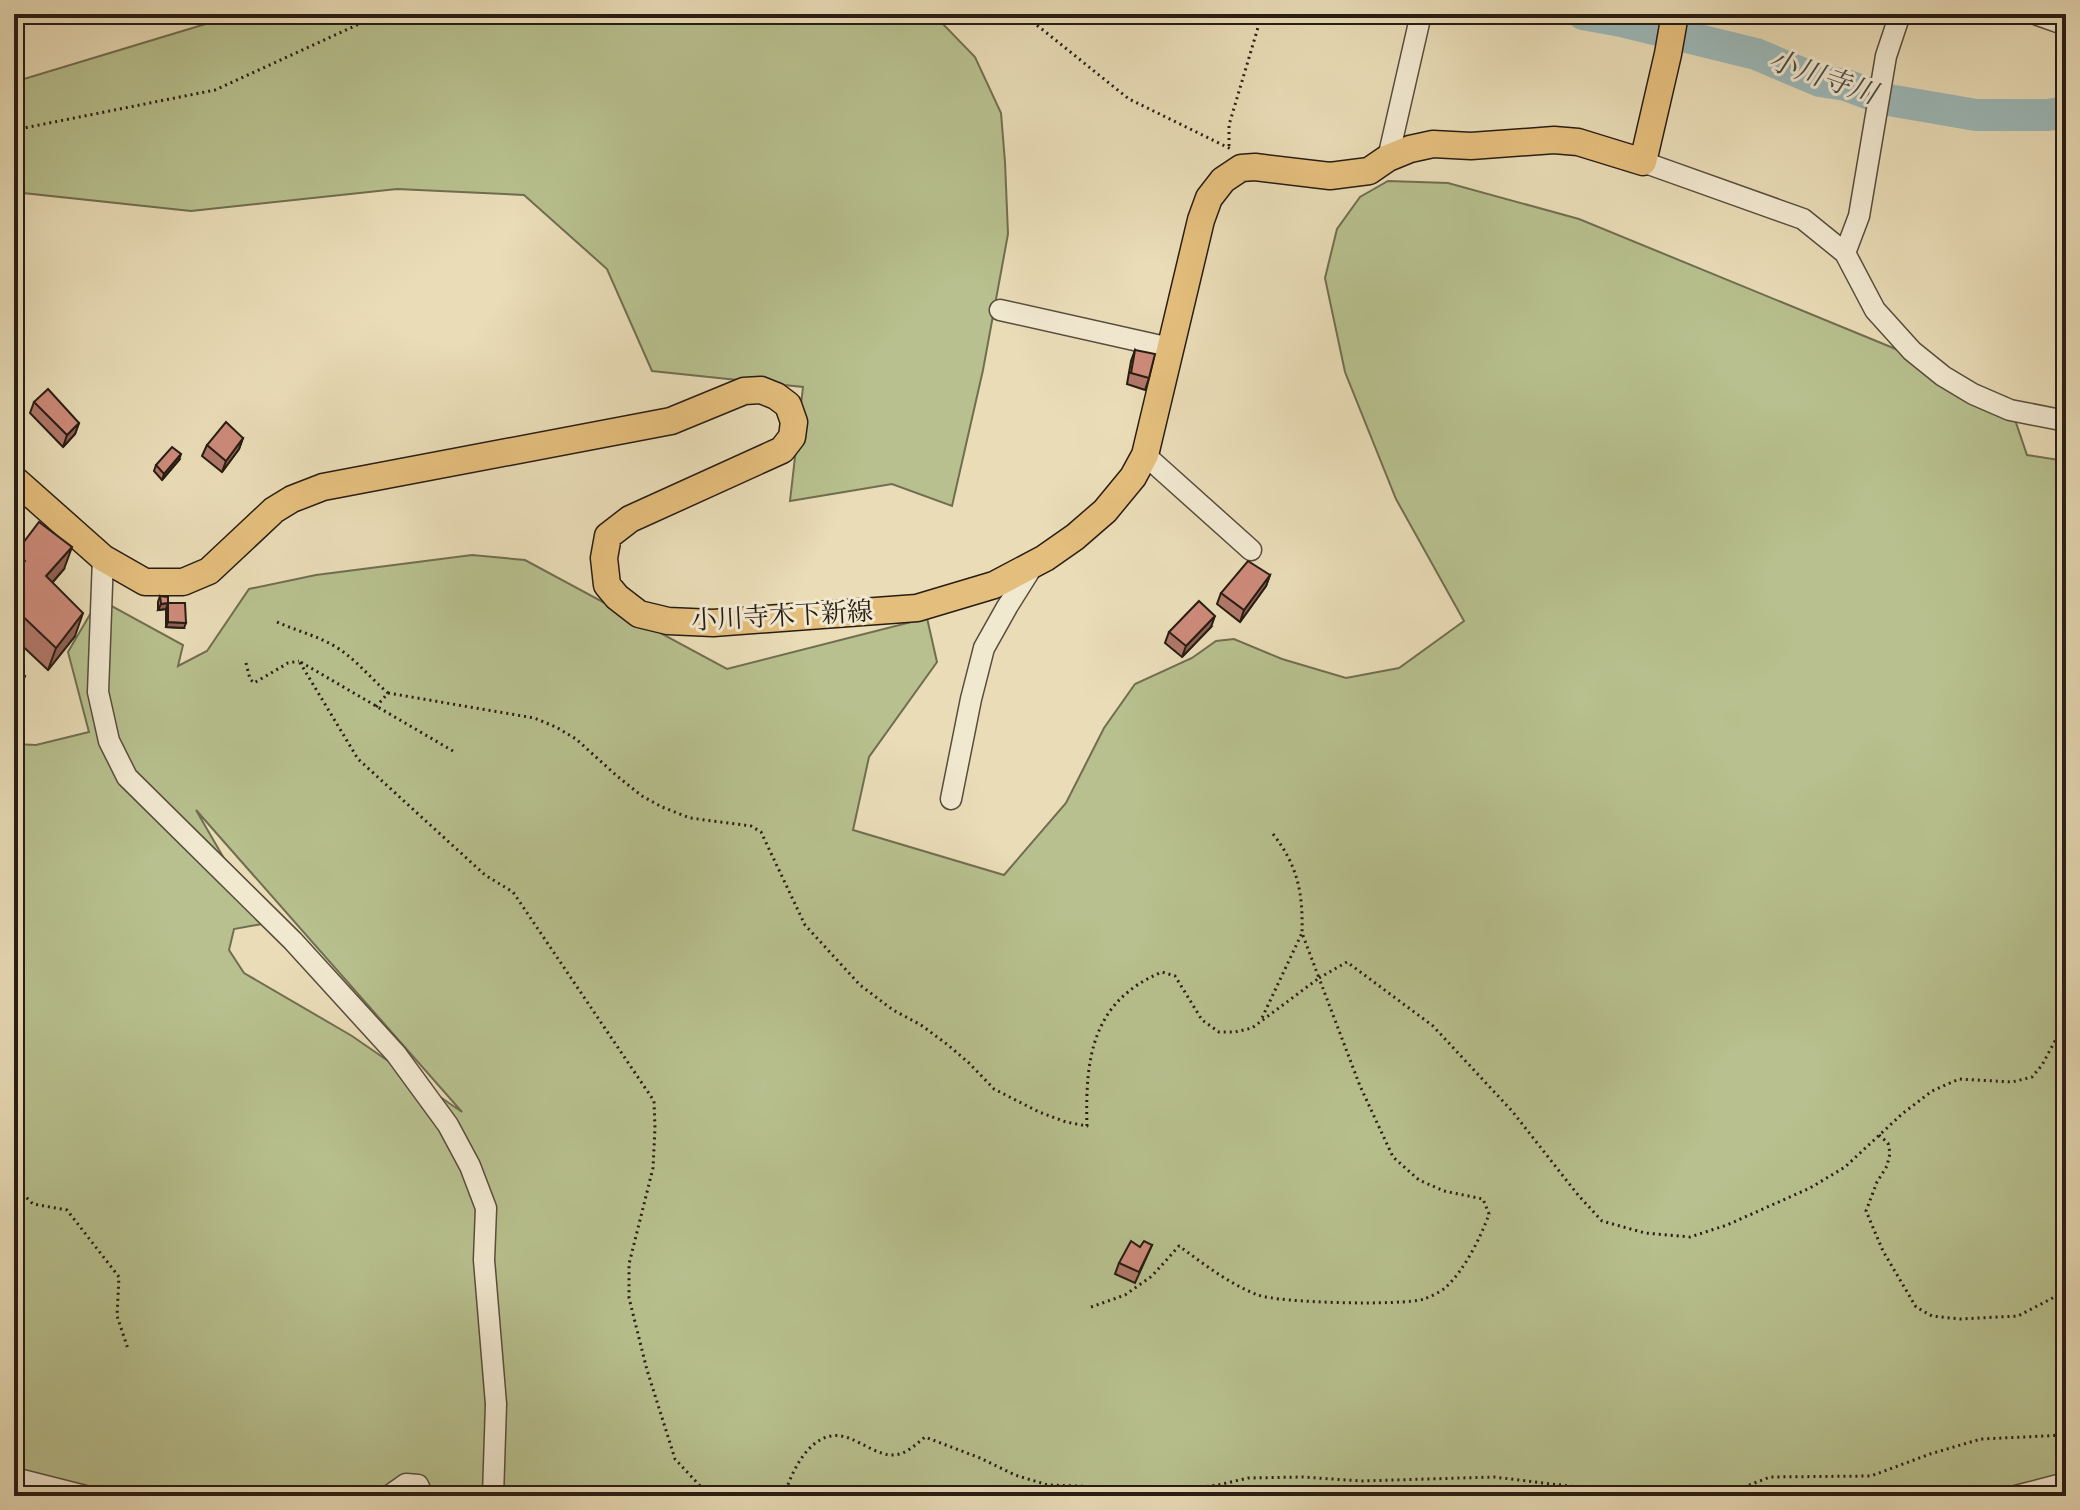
<svg xmlns="http://www.w3.org/2000/svg" width="2080" height="1510" font-family="Cardo,'Noto Serif JP',serif">
<rect width="100%" height="100%" fill="#e9dcb7"/>
<filter id="stains"><feTurbulence type="fractalNoise" baseFrequency=".0025" numOctaves="4"/><feColorMatrix values="0 0 0 0 .2 0 0 0 0 .09 0 0 0 0 .02 0 0 0 .5 -.17"/></filter>
<radialGradient id="worn" r=".72"><stop offset=".6" stop-color="#630" stop-opacity="0"/><stop offset="1" stop-color="#630" stop-opacity=".3"/></radialGradient>
<path fill="#b7c08e" stroke="#706e50" stroke-width="2" fill-rule="evenodd" d="M228 14H915L943 24 975 57 1001 113 1005 162 1008 234 983 370 952 506 892 484 790 501 803 387 652 371 607 269 524 195 397 189 191 211 14 192V82L222 19Z
M1388 181 1448 183 1579 219 1920 359 2012 411 2027 455 2066 461V1496H14V744L36 745 89 732 68 652 99 599 183 645 178 666 207 651 249 589 316 575 472 555 525 560 727 669 927 618 937 662 869 757 853 830 1004 875 1066 803 1104 728 1135 684 1192 658 1216 641 1234 639 1282 659 1346 678 1399 668 1464 621 1396 499 1345 372 1325 278 1337 229 1360 197ZM196 810 462 1112 352 1036 244 973 229 950 234 929 262 924Z"/>
<g fill="none" stroke-linecap="round" stroke-linejoin="round">
<path stroke="#6e7b77" stroke-width="5" d="M14 1490 35 1496"/>
<path stroke="#9cb9b9" stroke-width="32" d="M1583 14 1621 21 1756 54 1820 81 1846 85 1883 99 1976 115H2048L2066 112"/>
<defs>
<path id="minor" d="M2035 14 2066 25
M1388 158 1421 14
M1643 162 1803 219 1845 253 1875 310 1912 351 1943 376 1973 394 2010 410 2066 421
M1845 253 1859 216 1886 56 1900 14
M1000 310 1170 348
M1145 455 1251 550
M103 558 98 692 109 741 127 777 293 941 396 1054 448 1125 470 1166 486 1208 484 1260 496 1404 493 1496
M951 799 971 699 984 648 1007 607 1034 564
M14 1478 85 1496
M389 1496 406 1484 418 1485 423 1496
M2016 1496 2066 1483"/>
<path id="major" d="M14 479 103 558 145 582H183L209 571 274 510 292 499 323 487 671 421 744 391 761 390 776 396 788 405 794 422 792 437 782 450 630 519 608 536 604 558 607 585 617 597 639 614 668 621 713 623 917 608 994 585 1045 558 1075 537 1105 511 1133 477 1145 455 1201 220 1209 198 1223 180 1241 168 1255 167 1330 176 1369 171 1388 158 1410 149 1433 144 1471 146 1554 140 1578 142 1643 162 1668 54 1675 14"/>
</defs>
<use href="#minor" stroke="#584d3c" stroke-width="23"/>
<use href="#major" stroke="#281d13" stroke-width="29"/>
<path stroke="#281d13" stroke-width="3" stroke-dasharray="2 4" stroke-linecap="butt" d="M1023 14 1129 99 1233 150
M14 130 215 90 381 14
M1229 146V125L1262 14
M277 622C297 631 318 636 336 647 357 660 370 678 388 693L376 707
M246 663 250 679 254 683 288 663 299 661
M388 693 534 718 556 727 576 739 617 776 642 796 662 807 690 818 751 826 761 832 805 925 860 985 893 1010 921 1025 948 1045 969 1063 994 1089 1039 1112 1066 1122 1087 1126C1085 1058 1092 1001 1162 972L1175 976 1202 1020 1219 1032H1235L1252 1028 1319 978 1302 933 1261 1020
M453 751 299 661 358 759 485 875 513 892 654 1101 655 1128 653 1168 629 1264V1298L647 1370 675 1459 702 1488 706 1496
M1273 834C1298 866 1303 893 1302 933
M1879 1135 1888 1143 1890 1153 1887 1166 1877 1182 1866 1211 1883 1251 1916 1307 1932 1316 1960 1319 2018 1316 2066 1291
M14 1185 33 1204 67 1210 119 1277 117 1316 128 1349
M1091 1307 1125 1295 1152 1276 1179 1246C1204 1264 1229 1284 1258 1295 1279 1303 1402 1306 1424 1299 1430 1297 1440 1292 1445 1288 1464 1271 1481 1237 1489 1214L1483 1199 1444 1191 1419 1180 1393 1157 1360 1086 1319 978 1347 962 1433 1026 1512 1111 1578 1195 1602 1221 1645 1233 1690 1237 1727 1225 1810 1188 1845 1167 1902 1114 1932 1091 1959 1079 2012 1082 2032 1077 2042 1065 2055 1041 2066 1030
M784 1496C793 1467 815 1423 851 1439 864 1444 879 1455 892 1455 906 1455 915 1445 925 1437L980 1458 1015 1475 1048 1485 1179 1490 1218 1485 1248 1478 1303 1477 1361 1481 1494 1477 1651 1496
M1721 1496 1770 1477 1871 1476 1930 1454 1981 1439 2066 1435"/>
<use href="#minor" stroke="#f1e8d0" stroke-width="20"/>
<use href="#major" stroke="#e4be7c" stroke-width="26"/>
</g>
<path fill="#b07769" stroke="#281d13" stroke-width="2" d="M1135 350 1149 378 1145 390 1127 384 1131 361Z
M34 402 79 423 75 434 63 447 30 413Z
M243 438 239 449 222 472 202 456 207 445Z
M179 460 162 480 154 471 156 465Z
M17 551 64 569 52 583 75 636 48 670 14 638V559Z
M1270 575 1266 586 1240 622 1217 604 1221 593Z
M160 596 168 603 184 628 166 627V609L158 610V602Z
M1211 627 1182 657 1165 643 1169 632Z
M1152 1245 1135 1283 1115 1274 1119 1263 1140 1247Z"/>
<path fill="#906155" stroke="#281d13" stroke-width="2" d="M79 423 75 434 63 447 67 435Z
M243 438 239 449 222 472 226 461Z
M181 454 179 460 162 480 164 474Z
M72 547 64 569 38 599 46 576Z
M1270 575 1266 586 1240 622 1244 610Z
M168 603 166 609 158 610 161 604Z
M83 613 75 636 48 670 56 648Z
M1215 616 1211 627 1182 657 1186 646Z
M168 622 186 623 184 628 166 627Z
M25 676 19 693 14 697V686Z"/>
<path fill="#cd8a7a" stroke="#281d13" stroke-width="2" d="M1135 350 1155 354 1149 378 1131 373Z
M48 389 79 423 67 435 34 402Z
M226 422 243 438 226 461 207 445Z
M172 447 181 454 164 474 156 465Z
M39 522 72 547 46 576 83 613 56 648 14 608V573L25 561 17 551Z
M1248 561 1270 575 1244 610 1221 593Z
M160 596 168 597V603H185L186 623 168 622V603L161 604Z
M1199 601 1215 616 1186 646 1169 632Z
M14 666 25 676 14 686Z
M1131 1241 1140 1247 1144 1241 1152 1245 1139 1272 1119 1263Z"/>
<g text-anchor="middle" dominant-baseline="central" stroke-width="6" stroke-linejoin="round" paint-order="stroke">
<g font-size="26" fill="#281d13" stroke="#f1e8d0">
<text transform="translate(782 616) rotate(-3)">小川寺木下新線</text>
</g>
<g font-size="28" font-style="italic" fill="#4b4c45" stroke="#f1e8d0">
<text transform="translate(1823 77) rotate(19)">小川寺川</text>
</g>
</g>
<rect width="2080" height="1510" fill="none" stroke="#e9dcb7" stroke-width="48"/>
<rect x="16" y="16" width="2048" height="1478" fill="none" stroke="#281d13" stroke-width="4"/>
<rect x="24" y="24" width="2032" height="1462" fill="none" stroke="#281d13" stroke-width="2"/>
<rect width="100%" height="100%" filter="url(#stains)"/>
<rect width="100%" height="100%" fill="url(#worn)"/>
</svg>
